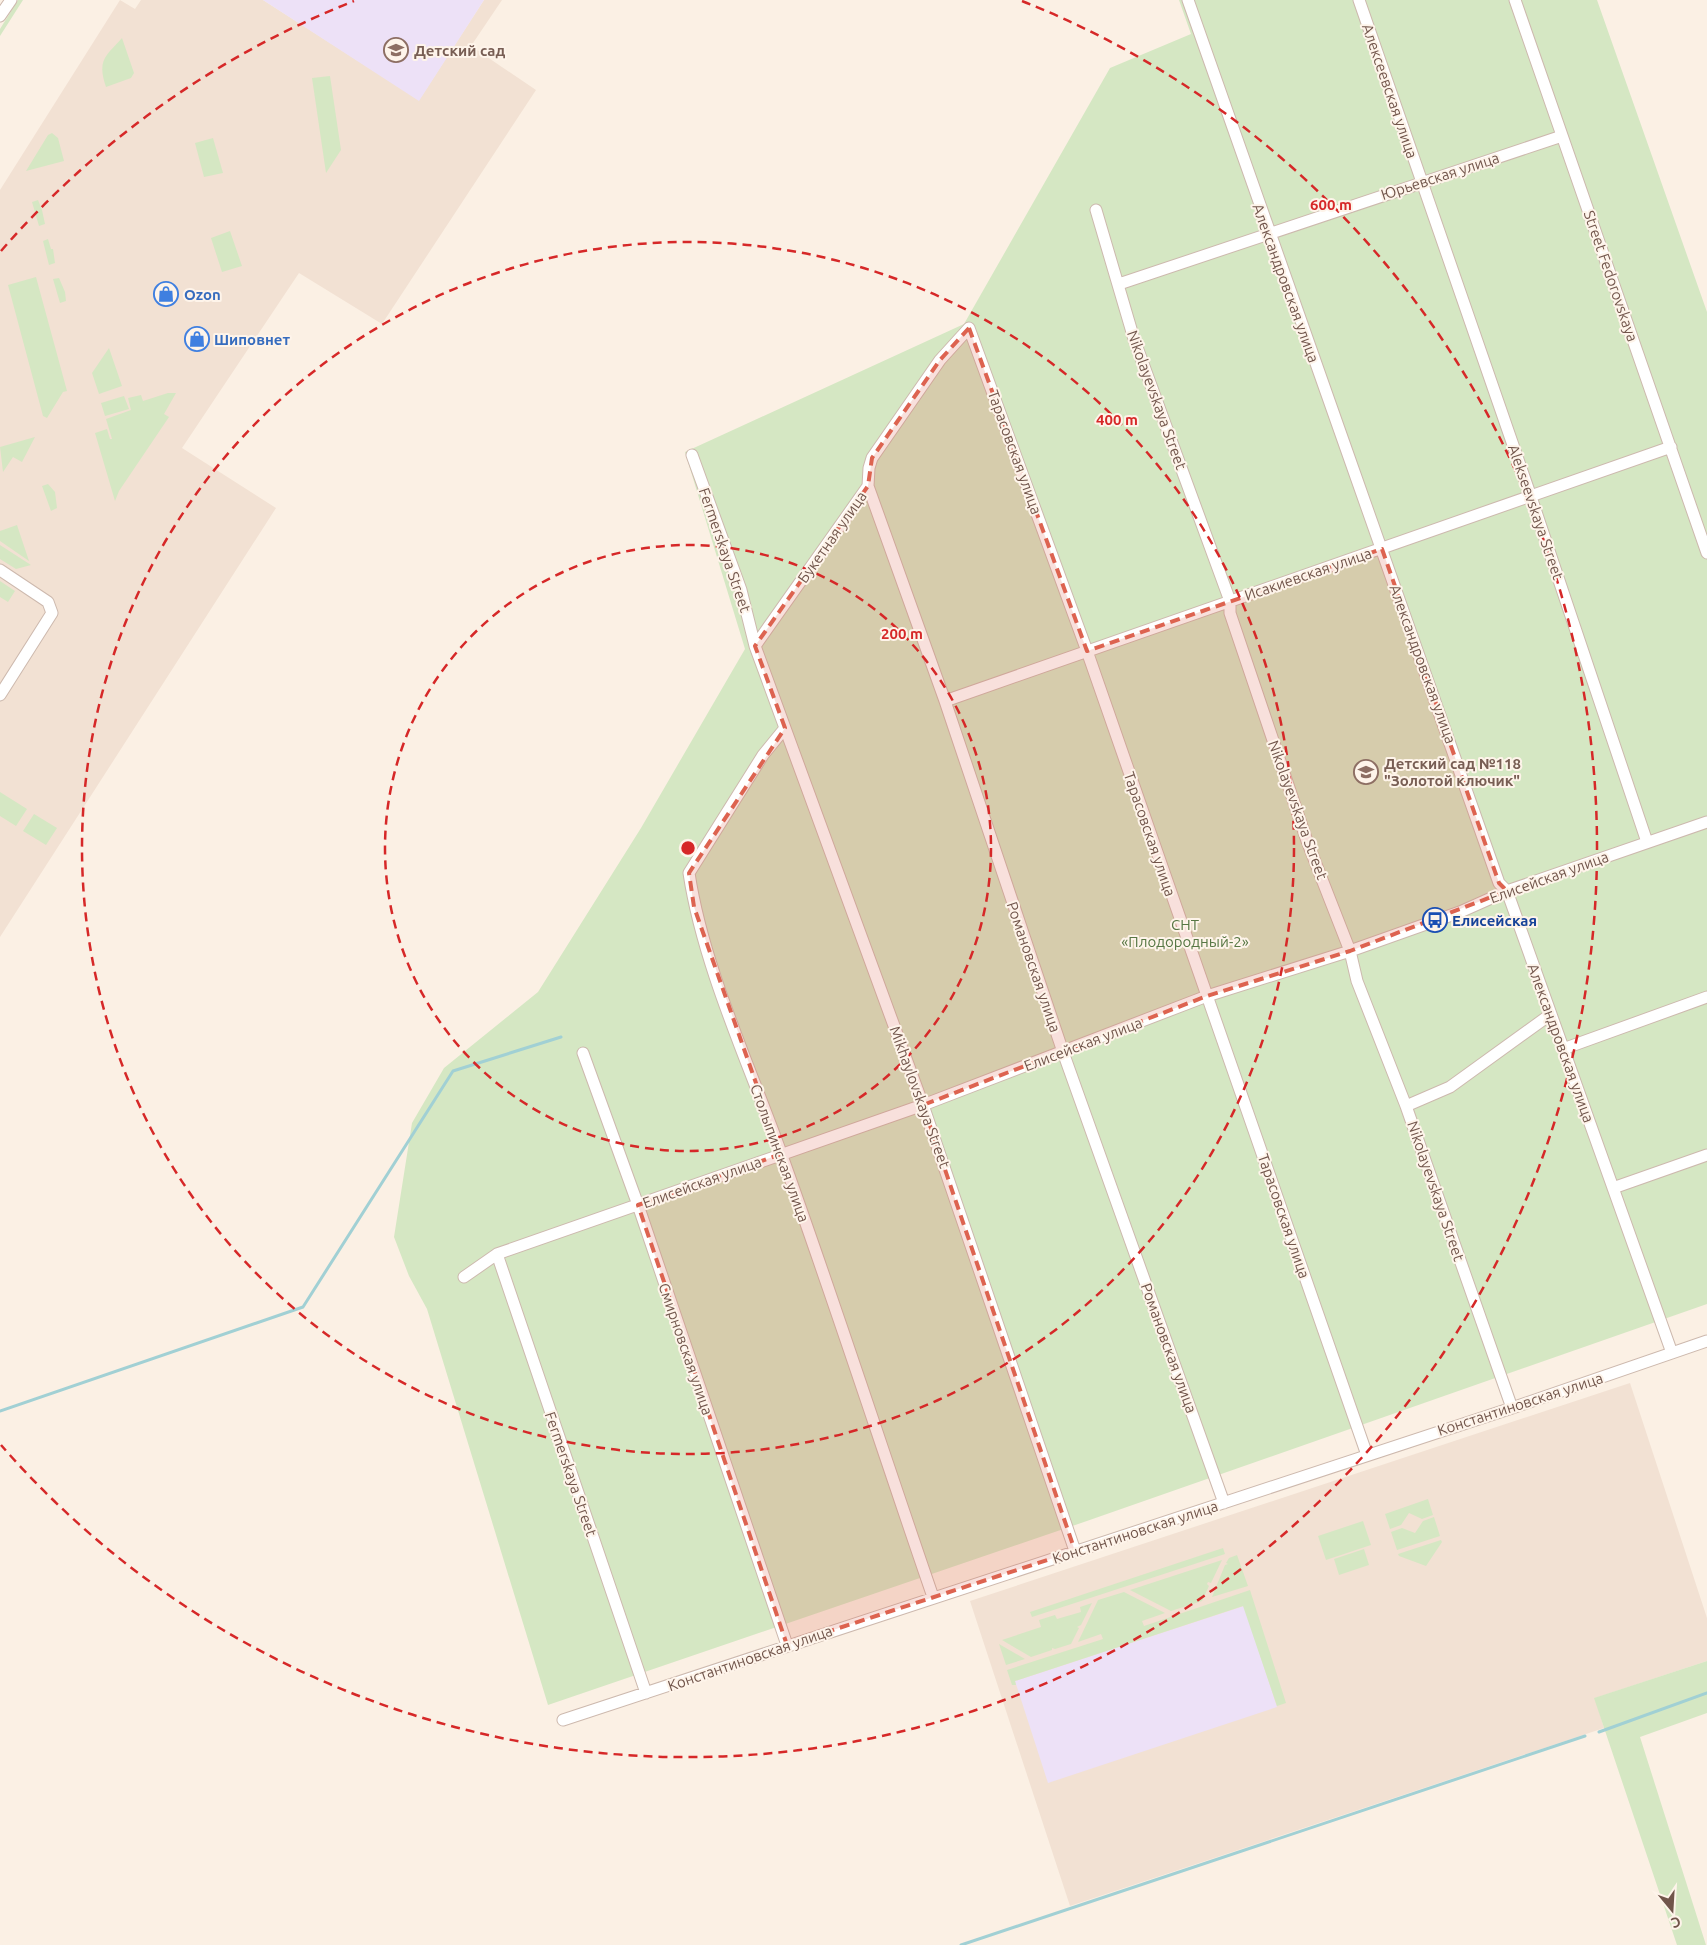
<svg xmlns="http://www.w3.org/2000/svg" width="1707" height="1945" font-family="Ubuntu,sans-serif">
<rect width="100%" height="100%" fill="#fbf0e4"/>
<path fill="#f2e1d3" d="M120 0 135 9 141 0H263L419 100 484 0H502L471 46 536 90 382 324 299 273 182 448 276 508 0 937V190Z
M1630 1383 1707 1618V1661L1595 1698 1604 1728 1070 1906 970 1601Z"/>
<path fill="#ede1f7" d="M263 0H484L419 101Z
M1244 1606 1277 1707 1048 1783 1015 1681Z"/>
<path fill="#d5e7c3" d="M18 0H23L0 36V29Z
M1179 0H1597L1707 312V1304L1084 1522 548 1705 427 1309 409 1276 394 1237 412 1123 444 1068 538 992 641 828 745 649 685 452 964 324 1110 68 1191 34Z
M122 38 134 73 131 78 106 87C97 60 105 57 122 38Z
M330 76 341 150 326 173 312 78Z
M52 133 58 138 64 161 26 171 48 135Z
M213 138 223 173 204 177 195 143Z
M38 200 42 210 45 224 39 226 32 202Z
M230 231 242 266 222 272 211 238Z
M48 239 51 249H53L55 263 49 265 43 241Z
M36 277 67 391 63 392 47 418 43 416 8 285Z
M59 278 65 292 66 301 60 303 53 279Z
M109 348 122 386 99 394 92 373Z
M168 393H176L164 414 169 417 119 491 115 501 95 433 107 429 110 439H112L106 419 131 410 128 398 141 395 143 401Z
M124 396 129 409 105 416 101 403Z
M35 437 22 462 13 457 3 472 0 447Z
M48 484 55 492 57 508 51 511 42 486Z
M17 525 29 561 0 541V531Z
M0 545 31 565 16 569 0 559Z
M0 581 15 591 8 602 0 597Z
M0 792 27 809 16 826 0 816Z
M34 814 57 828 46 845 23 831Z
M1428 1499 1433 1515 1422 1519 1409 1513 1401 1525 1390 1529 1385 1514Z
M1434 1517 1440 1536 1397 1550 1391 1532 1402 1528 1415 1533 1423 1521Z
M1363 1521 1371 1545 1326 1560 1318 1536Z
M1441 1540 1442 1542 1426 1566 1399 1556 1398 1554Z
M1223 1548 1225 1554 1032 1617 1030 1612Z
M1364 1549 1369 1565 1339 1575 1334 1559Z
M1237 1555 1248 1586 1212 1597 1225 1565 1228 1564 1226 1563 1229 1558Z
M1222 1560 1211 1583 1208 1582 1207 1584 1209 1586 1202 1601 1171 1611 1130 1590Z
M1250 1590 1286 1703 1277 1706 1243 1606 1015 1681 1016 1685H1012L1007 1670 1103 1639 1101 1634 1078 1642 1098 1600 1124 1592 1165 1613 1142 1621 1144 1626Z
M1092 1603 1081 1625 1077 1627 1079 1628 1071 1644 1055 1649 1052 1648V1650L1031 1657 1002 1640 1041 1627 1039 1620 1055 1615 1057 1619 1081 1612 1080 1607Z
M999 1644 1025 1659 1006 1665Z
M1707 1661V1713L1640 1737 1706 1945H1677L1594 1698Z"/>
<g fill="none" stroke-linecap="round" stroke-linejoin="round">
<path stroke="#a1d0d4" stroke-width="3" d="M0 1411 303 1307 453 1071 561 1037
M1599 1732 1707 1693
M961 1945 1585 1736"/>
<defs>
<path id="minor" d="M1188 0C1289 295 1398 588 1499 883L1507 891 1672 1353
M1359 0 1531 497 1647 842
M1515 0 1707 553
M0 16 11 0
M1096 210 1134 339 1230 601V613L1307 841 1350 951 1357 981 1406 1106 1512 1408
M1119 284 1562 136
M692 455 741 590 755 646 923 1105 1075 1551
M868 486 945 701 1063 1052 1224 1503
M0 570 48 602 52 613 0 695
M755 646 868 486 869 468 872 458 940 360 969 328 1087 651 1367 1455
M945 701 1671 447
M785 728 763 755 689 873C703 966 749 1064 781 1153 834 1300 882 1449 933 1597
M1563 1049 1707 997
M583 1053 638 1205 787 1645
M1406 1106 1450 1087 1551 1014
M1613 1188 1707 1155
M497 1254 646 1693
M464 1277 497 1254 923 1105 1207 996 1350 951 1460 912 1507 891 1707 822
M563 1720 1512 1408 1707 1341"/>
</defs>
<use href="#minor" stroke="#cdb9ae" stroke-width="13"/>
<use href="#minor" stroke="#fff" stroke-width="11"/>
</g>
<path fill="#dd6350" fill-opacity="0.2" stroke="#dd6350" stroke-width="4" stroke-dasharray="10 6" stroke-linejoin="round" d="M969 328 1087 651 1382 549 1499 883 1507 891 1350 951 1207 996 923 1105 1075 1551 787 1645 638 1205 781 1154 694 907 689 873 785 728 755 646 868 486 872 458 940 360Z"/>
<g fill="none" stroke="#d62828" stroke-width="2.5" stroke-dasharray="9 6">
<circle cx="688" cy="848" r="303"/>
<circle cx="688" cy="848" r="606"/>
<path d="M1 251A910 910 0 0 1 354 1M1022 1A910 910 0 1 1 1 1445"/>
</g>
<defs>
<symbol id="school-ring" viewBox="-11 -11 22 22"><circle r="9.5" fill="#fef4ea" stroke="#8d6e63" stroke-width="1.5"/><path d="M0-5L7-2L0 1L-7-2ZM-4 1L0 2.5L4 1V4Q0 6-4 4Z" fill="#8d6e63"/></symbol>
<symbol id="shop-ring" viewBox="-11 -11 22 22"><circle r="9.5" fill="#fef4ea" stroke="#3f7fe0" stroke-width="1.5"/><path d="M-5-2.5h2.3a2.7 3.5 0 0 1 5.4 0H5L5.5 6h-11ZM-1.5-2.5h3a1.5 2.3 0 0 0-3 0Z" fill="#3f7fe0"/></symbol>
<symbol id="bus-ring" viewBox="-11 -11 22 22"><circle r="9.5" fill="#fef4ea" stroke="#1a4fb4" stroke-width="1.5"/><path d="M-5-6H5V4H4V6H2V4H-2V6H-4V4H-5ZM-3.5-4V0h7V-4ZM-3.5 1.2v1.5H-2V1.2ZM2 1.2v1.5H3.5V1.2Z" fill="#1a4fb4"/></symbol>
</defs>
<g fill-rule="evenodd">
<use href="#school-ring" x="382" y="36" width="28" height="28"/>
<use href="#shop-ring" x="152" y="280" width="28" height="28"/>
<use href="#shop-ring" x="183" y="325" width="28" height="28"/>
<use href="#school-ring" x="1352" y="758" width="28" height="28"/>
<use href="#bus-ring" x="1421" y="906" width="28" height="28"/>
</g>
<g text-anchor="middle" dominant-baseline="central" stroke-width="4" stroke-linejoin="round" paint-order="stroke">
<g font-size="15" font-weight="bold" fill="#785e54" stroke="#fef4ea" text-anchor="start">
<text x="414" y="50">Детский сад</text>
<text x="1384" y="763">Детский сад №118<tspan x="1384" dy="17">"Золотой ключик"</tspan></text>
</g>
<g font-size="15" fill="#71554b" stroke="#fef4ea">
<text transform="translate(1390 91) rotate(71)">Алексеевская улица</text>
<text transform="translate(1440 176) rotate(-18)">Юрьевская улица</text>
<text transform="translate(1611 276) rotate(71)">Street Fedorovskaya</text>
<text transform="translate(1286 283) rotate(70)">Александровская улица</text>
<text transform="translate(1157 400) rotate(70)">Nikolayevskaya Street</text>
<text transform="translate(1015 452) rotate(70)">Тарасовская улица</text>
<text transform="translate(1536 512) rotate(71)">Alekseevskaya Street</text>
<text transform="translate(832 537) rotate(-55)">Букетная улица</text>
<text transform="translate(725 550) rotate(71)">Fermerskaya Street</text>
<text transform="translate(1308 574) rotate(-19)">Исакиевская улица</text>
<text transform="translate(1423 664) rotate(70)">Александровская улица</text>
<text transform="translate(1298 810) rotate(70)">Nikolayevskaya Street</text>
<text transform="translate(1150 834) rotate(71)">Тарасовская улица</text>
<text transform="translate(1549 877) rotate(-20)">Елисейская улица</text>
<text transform="translate(1034 967) rotate(71)">Романовская улица</text>
<text transform="translate(1561 1043) rotate(70)">Александровская улица</text>
<text transform="translate(1083 1044) rotate(-21)">Елисейская улица</text>
<text transform="translate(920 1097) rotate(70)">Mikhaylovskaya Street</text>
<text transform="translate(780 1153) rotate(70)">Столыпинская улица</text>
<text transform="translate(702 1182) rotate(-20)">Елисейская улица</text>
<text transform="translate(1436 1191) rotate(71)">Nikolayevskaya Street</text>
<text transform="translate(1284 1216) rotate(71)">Тарасовская улица</text>
<text transform="translate(1169 1348) rotate(70)">Романовская улица</text>
<text transform="translate(686 1349) rotate(71)">Смирновская улица</text>
<text transform="translate(1520 1404) rotate(-18)">Константиновская улица</text>
<text transform="translate(571 1474) rotate(71)">Fermerskaya Street</text>
<text transform="translate(1135 1532) rotate(-18)">Константиновская улица</text>
<text transform="translate(750 1658) rotate(-19)">Константиновская улица</text>
</g>
<g font-size="15" font-weight="bold" fill="#366cbe" stroke="#fef4ea" text-anchor="start">
<text x="184" y="294">Ozon</text>
<text x="214" y="339">Шиповнет</text>
</g>
<g font-size="15" font-weight="bold" fill="#164399" stroke="#fef4ea" text-anchor="start">
<text x="1452" y="920">Елисейская</text>
</g>
<g font-size="15" fill="#577744" stroke="#fef4ea">
<text x="1185" y="924">СНТ<tspan x="1185" dy="17">«Плодородный-2»</tspan></text>
</g>
</g>
<circle cx="688" cy="848" r="8" fill="#d62828" stroke="#fef4ea" stroke-width="2.5"/>
<g font-size="15" text-anchor="middle" font-weight="bold" fill="#d62828" stroke="#fef4ea" stroke-width="4" stroke-linejoin="round" paint-order="stroke">
<text x="1331" y="210">600 m</text>
<text x="1117" y="425">400 m</text>
<text x="902" y="639">200 m</text>
</g>
<g transform="translate(1672 1910) rotate(162)" stroke="#fef4ea" stroke-width="4" paint-order="stroke">
<path d="M0-4L9 19L0 12L-9 19Z" fill="#71554b"/>
<text y="-8" font-size="14" font-weight="bold" text-anchor="middle" fill="#71554b">С</text>
</g>
</svg>
